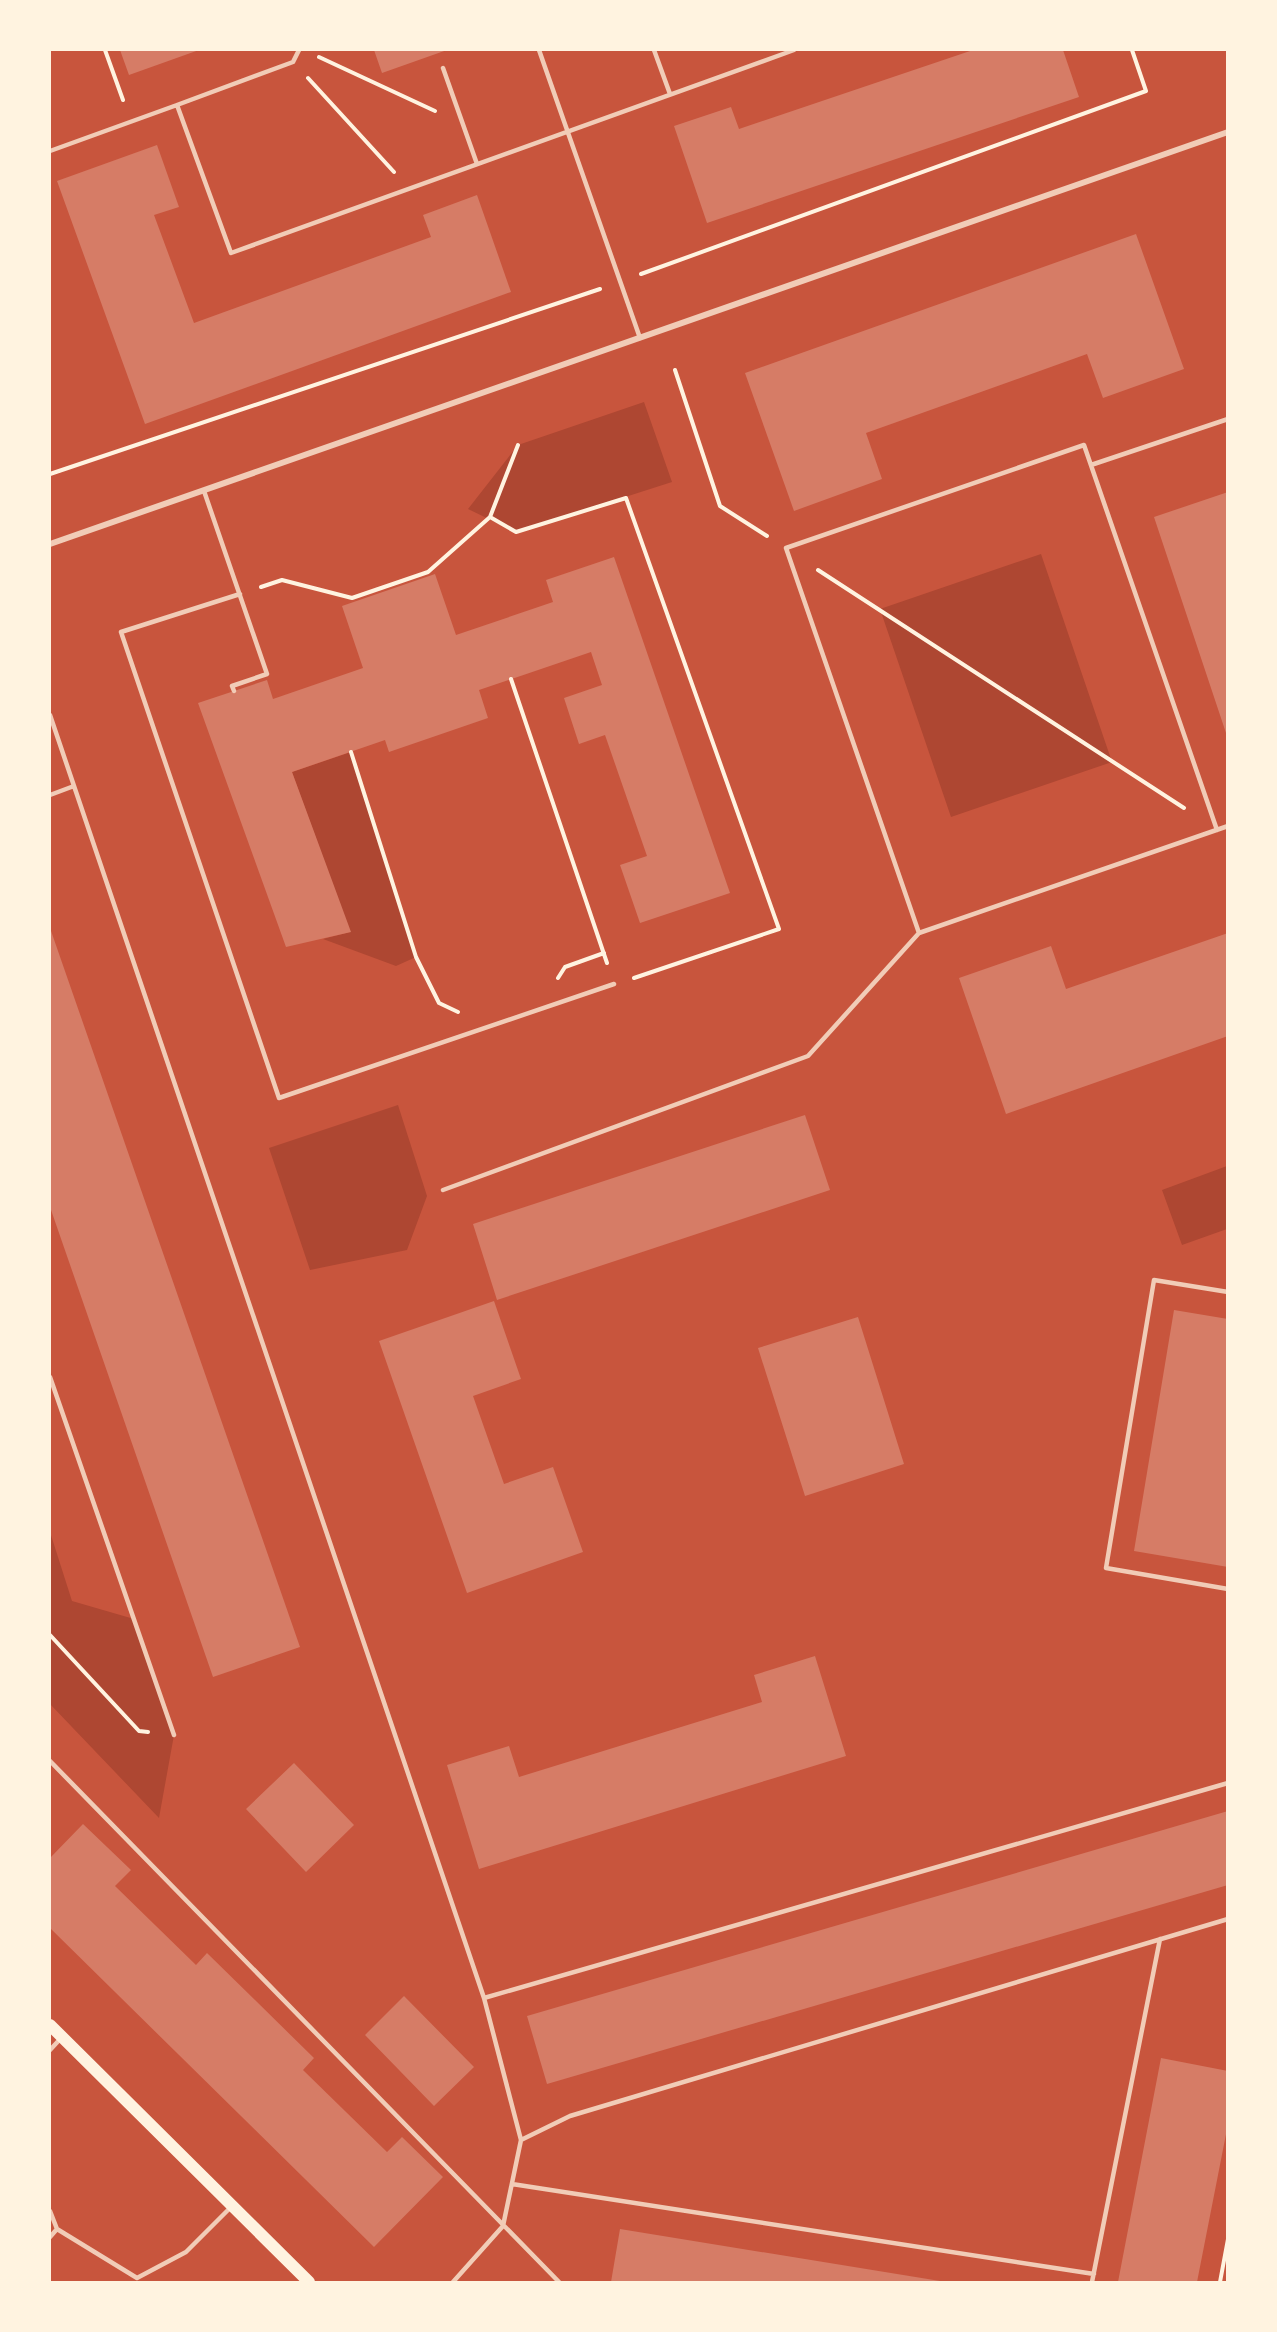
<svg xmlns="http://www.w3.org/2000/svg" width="1277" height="2332" font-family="Manrope,sans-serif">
<rect width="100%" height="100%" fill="#c8553d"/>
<path fill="#ae4732" d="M644 402 672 482 516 532 468 509 518 445Z
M1041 554 1112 762 951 817 880 609Z
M351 752 416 957 396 966 323 939 350 932 292 772Z
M398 1105 427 1196 407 1250 310 1270 269 1148Z
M1227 1166V1229L1182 1245 1162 1190Z
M50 1532 72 1601 134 1619 174 1735 159 1818 50 1704Z"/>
<path fill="#d67c66" d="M120 50H199L129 75Z
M374 50H447L382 73Z
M973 50H1063L1079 97 707 223 674 126 731 107 739 129Z
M157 145 179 207 154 215 194 323 431 237 423 215 477 195 511 292 145 424 57 181Z
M1136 234 1184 369 1103 398 1087 354 866 433 882 479 794 511 745 373Z
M1228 492V736H1227L1154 517Z
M614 557 730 893 640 923 620 865 647 856 605 735 579 744 564 698 602 685 591 652 479 690 488 718 389 752 385 740 292 772 351 932 286 947 198 703 267 680 273 699 363 668 342 606 435 574 456 635 553 602 546 580Z
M50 928 300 1647 213 1677 50 1207Z
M1228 933V1036L1006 1114 959 978 1051 946 1066 989Z
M805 1115 830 1190 497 1300 473 1224Z
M494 1301 521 1379 473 1396 504 1484 553 1467 583 1552 467 1593 379 1341Z
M1174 1310 1228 1319V1567L1134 1551Z
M858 1317 904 1464 805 1496 758 1348Z
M815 1656 846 1756 479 1869 447 1765 509 1746 519 1777 762 1702 754 1675Z
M294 1763 354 1825 306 1872 246 1809Z
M1228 1811V1885L547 2084 527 2016Z
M83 1824 131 1870 115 1886 196 1965 207 1953 314 2058 303 2070 387 2152 402 2137 443 2177 374 2247 50 1928V1858Z
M404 1996 474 2067 434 2106 365 2035Z
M1161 2058 1228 2071V2124L1197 2282H1118Z
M620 2229 940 2281V2282H611Z"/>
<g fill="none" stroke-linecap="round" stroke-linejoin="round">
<path stroke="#fff3e0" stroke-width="4" d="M105 50 123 100
M319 57 435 111
M308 78 394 172
M641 274 1146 91 1132 50
M675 370 720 506 767 536
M50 474 600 289
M490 517 516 532 626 498 779 929 634 978
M818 570 1184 808
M261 587 282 580 352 598 428 572 490 517 518 445
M511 679 607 963
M351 752 416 957 439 1003 458 1012
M558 978 565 967 604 953
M50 1635 139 1731 148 1732
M1220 2282 1228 2239"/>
<path stroke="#f1ccb7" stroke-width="4.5" d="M539 50 640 338
M654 50 670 94
M443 68 477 164
M177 105 293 62 299 50
M50 151 177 105 231 253 794 50
M1091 465 1228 419
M204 491 267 674 232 686 234 691
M240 594 121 632 279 1098 614 984
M50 715 484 1998 521 2140 503 2226 453 2282
M50 795 74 786
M919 933 786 548 1084 445 1217 830
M443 1190 808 1056 919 933 1228 826
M1228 1292 1154 1280 1106 1568 1228 1589
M50 1377 174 1735
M50 1761 559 2282
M484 1998 1228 1783
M50 2050 62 2037
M521 2140 570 2116 1228 1919
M512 2184 1094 2274
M50 2211 57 2229
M50 2237 57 2229 137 2278 186 2252 232 2206
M1092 2282 1160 1939"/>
<path stroke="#f1ccb7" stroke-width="6" d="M50 544 1228 132"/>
<path stroke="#fff3e0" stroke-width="12" d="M50 2025 309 2282"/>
</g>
<rect width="1277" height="2332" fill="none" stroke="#fff3e0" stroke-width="102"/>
</svg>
